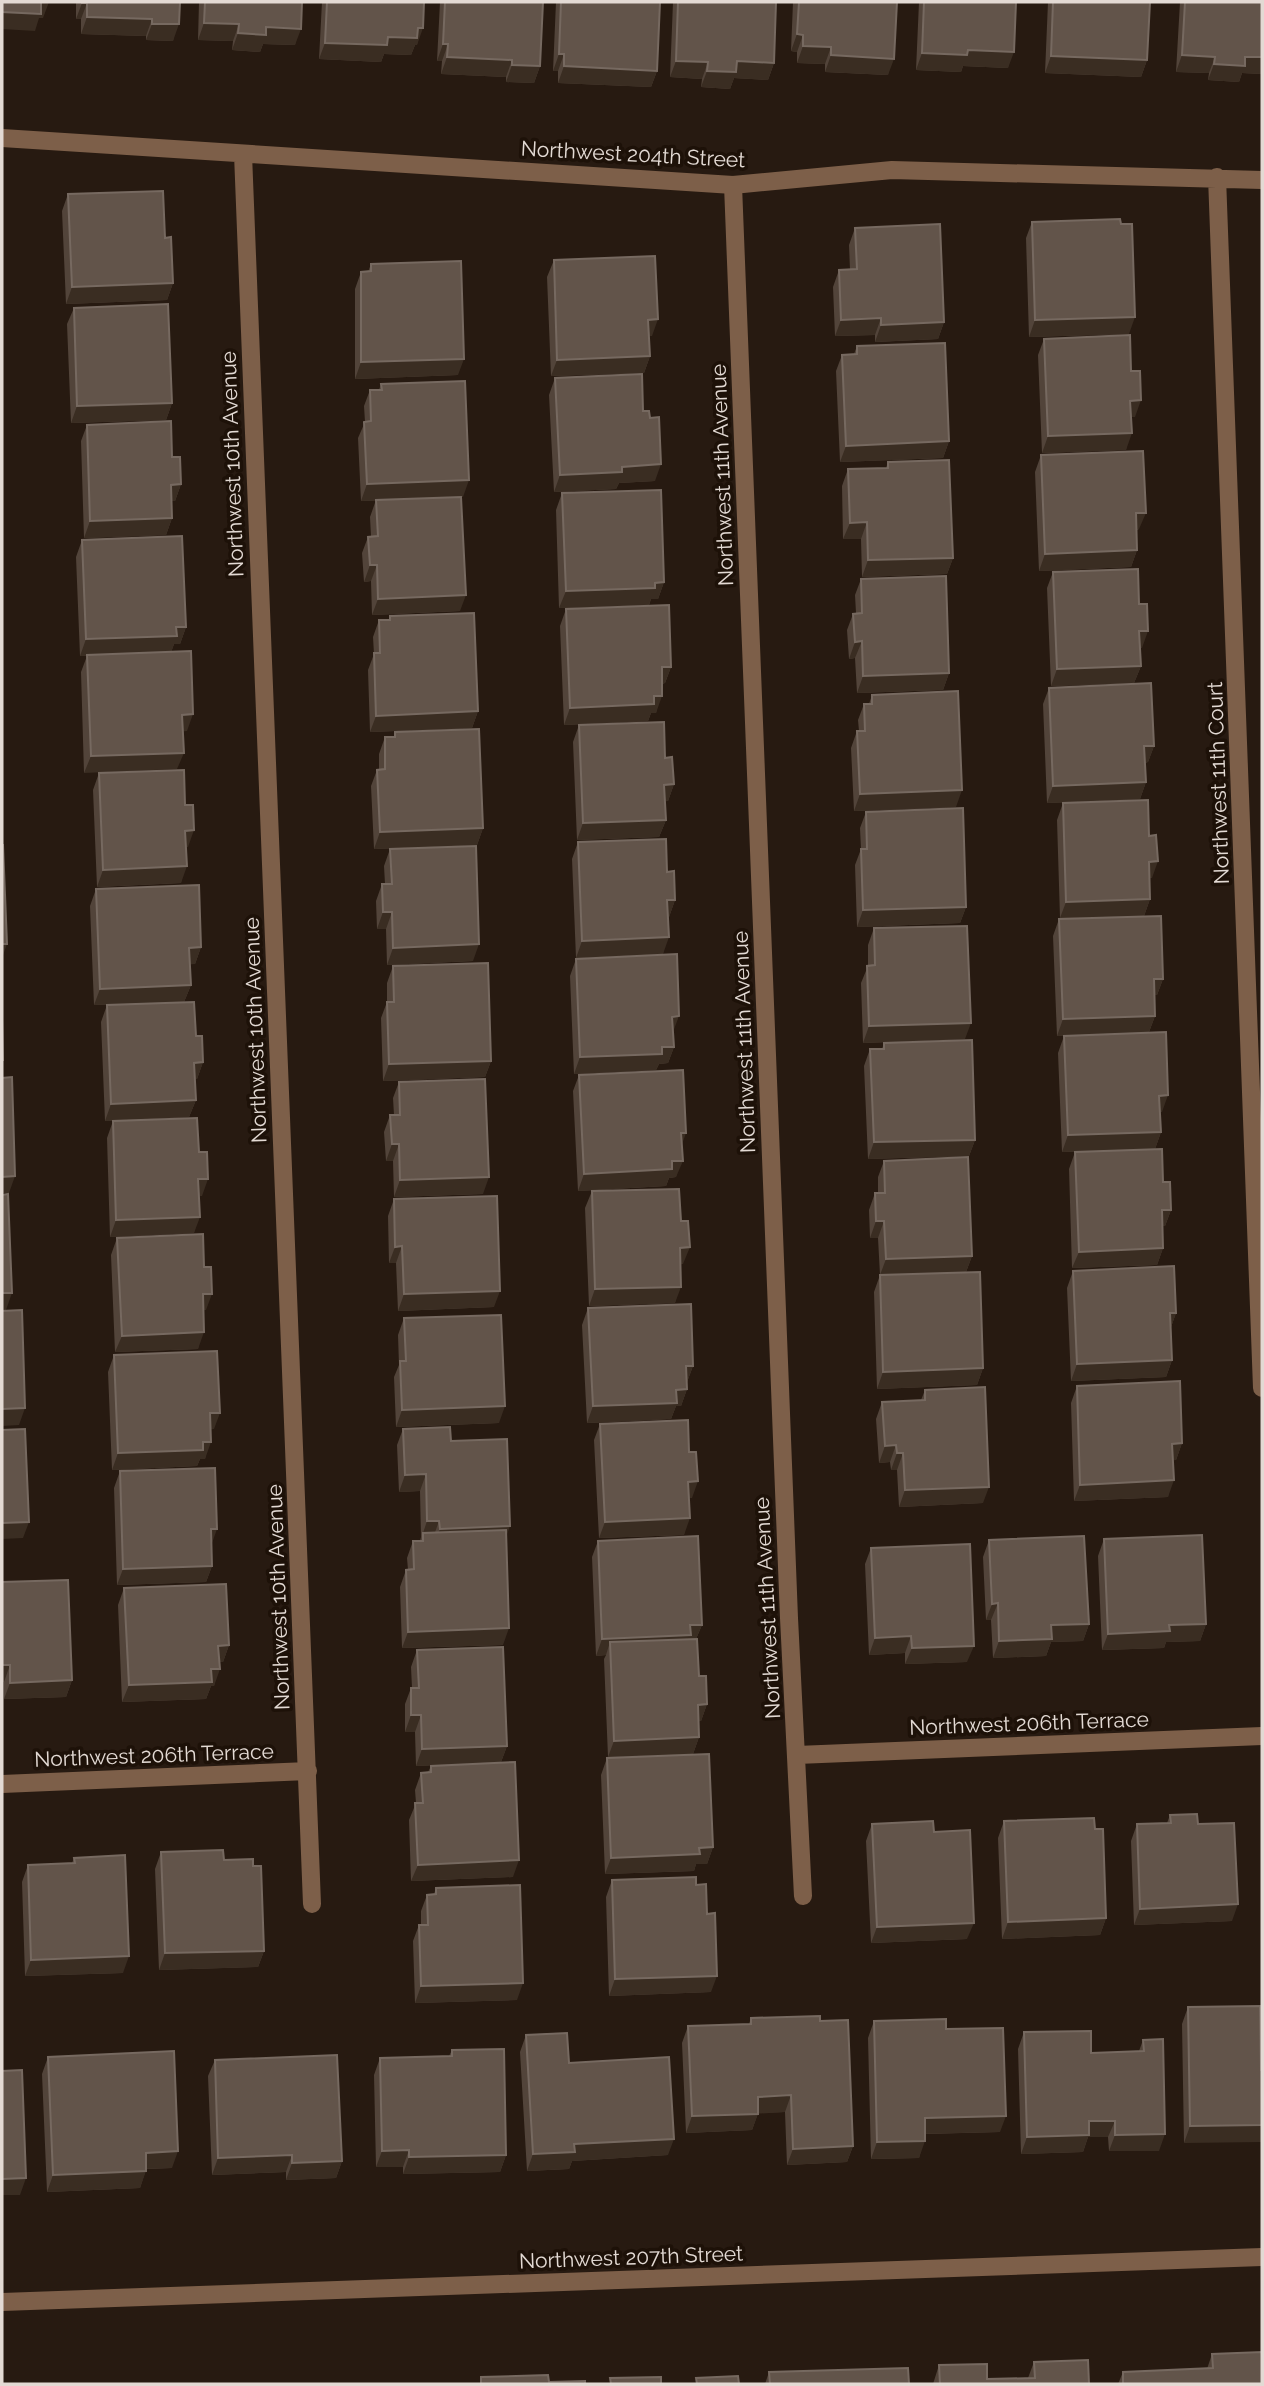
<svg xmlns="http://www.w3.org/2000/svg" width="1264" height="2386" font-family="Raleway,sans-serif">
<rect width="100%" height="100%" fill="#271a11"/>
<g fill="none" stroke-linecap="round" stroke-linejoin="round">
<path stroke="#7d5f49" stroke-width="18" d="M2 138 733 185 892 170 1262 180
M243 154 312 1904
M1217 177 1262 1388
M733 185 789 1618 803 1896
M797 1755 1262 1736
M2 1784 308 1771
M2 2302 1262 2257"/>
</g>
<path fill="#52443a" d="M76 2H180L173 41 146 40V36L81 34V19H76Z
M199 2H302L295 45 263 44 260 52 232 50 233 41 198 40Z
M322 2H424L417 45H415L411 55 384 54 381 62 319 59Z
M440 2H543L540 66 534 83 506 82V77L441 74 442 61H437Z
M556 2H660L657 71 651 87 558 83V71H553Z
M673 2H776L774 63 768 80 734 78 730 89 701 87 702 79 670 77Z
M793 2H897L888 75 825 72V64L797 63V52L791 51Z
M919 2H1016L1008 68 963 66 961 72 916 70Z
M1048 2H1150L1147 60 1141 77 1045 73Z
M1180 2H1262V74L1242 73 1239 82 1208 80 1209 73 1176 72Z
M68 194 165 238 173 283 167 300 66 304 62 211Z
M1032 222 1129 334 1029 337 1026 238Z
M855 228 944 322 938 339 875 342V335L835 336 833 287 839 270H850L849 245Z
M554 260 652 336H649L650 356 644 373 551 376 547 277Z
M371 264 458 375 355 379V289L361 272H368Z
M74 308 172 403 166 420 71 423 67 324Z
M1044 339 1131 371 1135 417H1131L1126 450 1042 453 1038 355Z
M857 346 949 441 943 458 840 462 836 371 842 355 854 354Z
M555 378 643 411 655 481 619 483 616 489 554 492 549 395Z
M381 384 463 497 361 501 358 438 365 422 364 406 370 390H379Z
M87 425 172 457 181 484 175 501H172V518L166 535 84 538 81 441Z
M1041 455 1139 529 1137 530V550L1131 567 1039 571 1035 472Z
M888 462 953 558 947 574 862 577 861 539H843L842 486 848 469 886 468Z
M562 493 664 582 658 599H651L649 605 559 608 556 510Z
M376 500 460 611 372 615 371 581 364 582 362 553 368 537 371 536 370 517Z
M82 540 186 627 180 644H174L171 652 187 731H183L84 773 81 672 87 656H80L76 557Z
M1053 572 1139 604 1142 648H1140L1141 666 1134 683 1051 686 1047 588Z
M861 579 949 673 943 690 857 693 855 658 849 659 847 630 853 614 856 613 855 595Z
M566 609 671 667 665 683 662 684 656 713H651L648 721 564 725 560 626Z
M390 616 478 711 472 728 370 732 368 670 374 654 373 637 379 620H389Z
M1049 688 1154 746 1148 762 1145 763 1146 782 1140 799 1047 803 1043 704Z
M872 695 956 807 854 811 851 748 857 731H859L858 720 864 704H869Z
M579 725 665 758 674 784 668 801H665L666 820 659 837 577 840 573 742Z
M395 732 483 828 477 845 374 849 371 786 377 770 379 769V754L385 737H394Z
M99 773 185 805 188 847H186L181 883 97 887 93 790Z
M1063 803 1149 836 1152 878H1149L1150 899 1144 916 1060 918 1057 820Z
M866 812 966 907 960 923 857 927 855 865 861 849 860 828Z
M578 842 667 872 675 900 669 917H668L663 954 576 958 572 859Z
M390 849 473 961 387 965 386 929H377L376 901 382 884H385L384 866Z
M96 889 201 947 195 964H190L191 985 184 1002 94 1005 90 906Z
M1059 919 1163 979 1157 995H1154L1155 1016 1149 1032 1057 1036 1053 936Z
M874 928 965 1039 863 1043 861 983 868 966V945Z
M576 959 673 1033 674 1047 668 1063 659 1064 656 1070 574 1074 570 976Z
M393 966 491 1061 485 1077 383 1081 381 1018 387 1002V983Z
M107 1005 196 1036 203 1062 197 1079H195L196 1100 189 1117 105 1121 101 1022Z
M1064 1036 1162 1112H1160L1161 1132 1155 1149 1062 1152 1058 1053Z
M884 1043 975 1140 969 1156 868 1159 864 1066 870 1049H882Z
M579 1075 682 1144 676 1177 669 1178 666 1186 578 1191 573 1091Z
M399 1082 483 1194 394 1197 393 1161H386L384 1132 390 1115H394L393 1098Z
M113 1121 199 1152 202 1196H199L194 1233 110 1237 107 1138Z
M1075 1152 1163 1182 1171 1210 1165 1226H1163V1248L1157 1265 1072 1268 1069 1169Z
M884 1161 972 1256 966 1272 983 1368 977 1385 877 1389 874 1292 880 1275 878 1238H870L869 1210 875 1193H878V1177Z
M592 1191 683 1264H681L675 1303 589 1306 585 1208Z
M394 1199 494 1307 398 1311 396 1263H389L388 1216Z
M117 1238 206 1310H204L198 1349 115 1352 111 1255Z
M1073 1271 1176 1313 1171 1327 1172 1360 1166 1377 1071 1381 1067 1288Z
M588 1308 693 1366 687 1382V1389L681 1406H676L671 1419 587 1423 582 1325Z
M404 1318 499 1423 396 1427 394 1377 399 1365 398 1335Z
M114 1355 214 1429H211L205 1459H200L197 1466 112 1470 108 1372Z
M1077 1386 1182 1443 1176 1460H1173L1168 1497 1074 1501 1071 1403Z
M925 1390 983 1503 899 1507 897 1470H891L890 1462 879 1463 876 1419 882 1402 921 1400Z
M600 1424 692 1498H689L684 1535 599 1538 594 1440Z
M403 1429 451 1441 506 1536 503 1645 402 1648 400 1587 406 1570H408L407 1558 413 1541H420L421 1537 420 1491 399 1492 397 1445Z
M120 1471 212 1566 206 1582 117 1585 114 1488Z
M1104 1539 1206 1624 1200 1641 1166 1642 1164 1648 1102 1650 1098 1556Z
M989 1540 1089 1624 1083 1641 1051 1642 1046 1656 993 1658 991 1620H986L983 1557Z
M598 1541 702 1625 696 1639 699 1676 707 1704 701 1721H698L699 1737 693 1754 608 1757 604 1659 606 1655 596 1656 592 1557Z
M871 1548 967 1662 905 1664V1653L869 1655 865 1564Z
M2 1582 72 1680 66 1697 4 1699V1682H2Z
M124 1588 229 1645 223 1662H219L214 1686H211L206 1699 122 1702 118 1605Z
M417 1650 507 1746 501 1762 416 1766 415 1732H405V1704L411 1688H412L411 1667Z
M607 1758 713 1847 707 1864H696L694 1871 605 1874 601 1775Z
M431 1766 513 1877 411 1881 409 1820 416 1803 415 1790 421 1773 428 1772Z
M1170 1815 1198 1824 1232 1921 1134 1925 1131 1841 1137 1824 1167 1823Z
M1004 1821 1095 1829 1106 1918 1100 1935 1002 1939 998 1838Z
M872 1824 934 1832 967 1939 871 1943 866 1841Z
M161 1852 224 1860 264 1951 258 1967 159 1970 155 1869Z
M74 1858 123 1973 25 1976 22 1882 28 1865 72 1863Z
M612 1880 696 1885 711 1992 609 1996 606 1897Z
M436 1888 517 2000 415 2003 413 1941 419 1925H421V1911L427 1895 434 1894Z
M1188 2007 1261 2070 1184 2143 1182 2024Z
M751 2018 820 2021 853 2146 847 2162 787 2165 785 2112 758 2113 752 2130 686 2133 682 2043 688 2026 749 2024Z
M874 2021 946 2029 1000 2132 925 2134 919 2158 871 2159 868 2038Z
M1024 2032 1091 2053 1139 2051 1143 2040 1159 2151H1109L1108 2137H1088L1083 2152 1021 2154 1018 2049Z
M526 2035 569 2063 668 2155 572 2161 569 2169 527 2171 520 2052Z
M452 2050 506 2155 500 2172 403 2174V2167H376L374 2075 380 2058 449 2056Z
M48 2057 172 2168 146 2169 140 2188 47 2192 42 2074Z
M215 2060 342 2161 336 2178 286 2180V2172L212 2175 208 2076Z
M1212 2354 1262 2384H1118L1123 2372 1207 2369Z
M1034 2362 1089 2384H933L939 2365 987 2379 1028 2378Z
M769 2372 909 2384H765Z"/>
<path fill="#3a2d22" d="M41 2H49L43 18H39L35 31 2 29V12Z
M82 3H87L81 19H76Z
M87 17 152 19 146 36 81 34Z
M204 23 239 24 233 41 198 40Z
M152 24H179L173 41 146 40Z
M266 27 301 29 295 45 263 44 260 52 232 50 238 33Z
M418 28H423L417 45H415L411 55 384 54 381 62 319 59 325 43 388 37Z
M797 34 803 35 797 52 791 51Z
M443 44H448L442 61H437Z
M803 46 831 47 825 64 797 63Z
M968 50 1014 52 1008 68 963 66 961 72 916 70 922 53Z
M559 54H564L558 71H553Z
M831 55 894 59 888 75 825 72Z
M1182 55 1215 57 1209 73 1176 72Z
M1051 56 1147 60 1141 77 1045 73Z
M447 57 512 60 506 77 441 74Z
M1245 57H1262V74L1242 73 1239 82 1208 80 1214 64Z
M676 61 708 62 702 79 670 77Z
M737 61 774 63 768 80 734 78 730 89 701 87 707 71Z
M512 65 540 66 534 83 506 82Z
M564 66 657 71 651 87 558 83Z
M173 283 167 300 66 304 72 287Z
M1135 317 1129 334 1029 337 1035 320Z
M881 318 875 335 835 336 841 320Z
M658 319 652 336H642L648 320Z
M944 322 938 339 875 342 881 325Z
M650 356 644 373 551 376 557 360Z
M464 359 458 375 355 379 361 362Z
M1141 400 1135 417H1124L1130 401Z
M172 403 166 420 71 423 77 406Z
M1132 433 1126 450 1042 453 1048 436Z
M949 441 943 458 840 462 846 446Z
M661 464 655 481 619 483 616 489 554 492 560 475 622 467Z
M469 480 463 497 361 501 367 484Z
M181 484 175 501H165L171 485Z
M1136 513H1146L1139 529 1130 530Z
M172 518 166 535 84 538 90 521Z
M867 522 861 539H843L850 523Z
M1137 550 1131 567 1039 571 1045 554Z
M953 558 947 574 862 577 868 560Z
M370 565H377L371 581 364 582Z
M664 582 658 599H651L649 605 559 608 566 591Z
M466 595 460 611 372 615 378 599Z
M176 627H186L180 644H174L171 653 80 656 86 639Z
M1139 631H1148L1142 648H1133Z
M862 641 855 658 849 659 855 642Z
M1141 666 1134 683 1051 686 1057 669Z
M662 667H671L665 683 656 684Z
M949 673 943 690 857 693 863 676Z
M654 696H662L656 713H651L648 721 564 725 570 708Z
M478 711 472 728 370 732 376 716Z
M193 714 187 731 176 732 182 715Z
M1144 746H1154L1148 762 1138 763Z
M184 753 177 769 84 773 91 756Z
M1146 782 1140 799 1047 803 1053 786Z
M674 784 668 801 658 802 664 785Z
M962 790 956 807 854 811 860 794Z
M666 820 659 837 577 840 583 823Z
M483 828 477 845 374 849 380 832Z
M194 830 188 847 179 848 185 831Z
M1158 861 1152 878 1143 879 1149 862Z
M187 866 181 883 97 887 103 870Z
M1150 899 1144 916 1060 918 1066 902Z
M667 900H675L669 917H661Z
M966 907 960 923 857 927 863 910Z
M383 912H392L386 929H377Z
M669 937 663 954 576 958 582 941Z
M2 944H7L2 958Z
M479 944 473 961 387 965 393 948Z
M201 947 195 964 183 965 189 948Z
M1154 979H1163L1157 995H1148Z
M191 985 184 1002 94 1005 100 989Z
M679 1016 673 1032 672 1017Z
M1155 1016 1149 1032 1057 1036 1063 1019Z
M971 1023 965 1039 863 1043 869 1026Z
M662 1047H674L668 1063 659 1064 656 1070 574 1074 580 1057Z
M491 1061 485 1077 383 1081 389 1064Z
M203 1062 197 1079H188L194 1063Z
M1168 1095 1162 1112H1153L1159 1096Z
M196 1100 189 1117 105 1121 111 1104Z
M1161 1132 1155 1149 1062 1152 1068 1135Z
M681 1133H686L680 1150Z
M975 1140 969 1156 868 1159 874 1142Z
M392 1144H399L393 1161H386Z
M672 1161H683L676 1177 669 1178 666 1186 578 1191 584 1174Z
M15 1176 9 1193H2V1177Z
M489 1177 483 1194 394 1197 400 1180Z
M198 1179H208L202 1196H192Z
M1162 1210H1171L1165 1226H1156Z
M200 1217 194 1233 110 1237 116 1220Z
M876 1221H884L878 1238H870Z
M402 1246 396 1263H389L395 1247Z
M690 1247 683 1264 674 1265 680 1248Z
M1163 1248 1157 1265 1072 1268 1079 1252Z
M972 1256 966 1272 880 1275 886 1259Z
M681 1287 675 1303 589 1306 595 1289Z
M500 1291 494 1307 398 1311 404 1294Z
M2 1293H12L6 1310H2Z
M203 1294H212L206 1310 197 1311Z
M1170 1313H1176L1170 1330Z
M204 1332 198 1349 115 1352 122 1336Z
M1172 1360 1166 1377 1071 1381 1077 1364Z
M686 1366H693L687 1382Z
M983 1368 977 1385 877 1389 883 1372Z
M687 1389 681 1406H676L671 1419 587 1423 593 1406 676 1390Z
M505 1406 499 1423 396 1427 402 1410Z
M25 1408 19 1425 2 1426V1409Z
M210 1413H220L214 1429 204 1430Z
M203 1442H211L205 1459H200L197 1466 112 1470 118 1453Z
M1182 1443 1176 1460 1166 1461 1172 1444Z
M896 1445 890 1462 879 1463 885 1446Z
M897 1453H903L897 1470H891Z
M426 1474 420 1491 399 1492 405 1475Z
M1174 1480 1168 1497 1074 1501 1080 1485Z
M698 1481 692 1498H682L688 1482Z
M989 1487 983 1503 899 1507 905 1490Z
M690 1518 684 1535 599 1538 605 1522Z
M427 1521H439L433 1538 423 1533Z
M29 1522 23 1538 2 1539V1523Z
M510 1526 504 1543 434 1545 440 1529Z
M211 1529H217L211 1546Z
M212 1566 206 1582 117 1585 123 1569Z
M998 1603 991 1620H986L992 1604Z
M1089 1624 1083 1641 1051 1642 1046 1656 993 1658 999 1641 1051 1625Z
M1206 1624 1200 1641 1166 1642 1164 1648 1102 1650 1108 1634 1169 1625Z
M690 1625H702L695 1641 610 1642 606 1655 596 1656 602 1639Z
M509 1628 503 1645 402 1648 408 1632Z
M911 1636 905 1653 869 1655 875 1638Z
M229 1645 223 1662H212L218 1646Z
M974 1646 967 1662 905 1664 912 1648Z
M2 1665H10L4 1682H2Z
M211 1669H220L214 1686H211L206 1699 122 1702 129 1685Z
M72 1680 66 1697 4 1699 10 1683Z
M707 1704 701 1721 692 1722 698 1705Z
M411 1715H421L415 1732H405Z
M699 1737 693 1754 608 1757 614 1741Z
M507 1746 501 1762 416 1766 422 1749Z
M713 1847 707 1864H696L694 1871 605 1874 611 1858Z
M519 1860 513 1877 411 1881 418 1865Z
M1238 1904 1232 1921 1134 1925 1140 1909Z
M1106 1918 1100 1935 1002 1939 1008 1922Z
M974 1923 967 1939 871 1943 877 1927Z
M264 1951 258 1967 159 1970 165 1953Z
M129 1956 123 1973 25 1976 31 1960Z
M717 1976 711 1992 609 1996 615 1979Z
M523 1983 517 2000 415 2003 421 1986Z
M791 2095 785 2112 752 2114 758 2097Z
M758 2114 752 2130 686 2133 692 2116Z
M1006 2116 1000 2132 919 2134 925 2118Z
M1089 2121H1115L1108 2137H1088L1083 2152 1021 2154 1027 2137Z
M1262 2125V2142L1184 2143 1190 2126Z
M1165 2134 1159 2151H1109L1115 2135Z
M674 2139 668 2155 572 2161 569 2169 527 2171 533 2154 574 2144Z
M925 2141 919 2158 871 2159 877 2142Z
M853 2146 847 2162 787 2165 793 2149Z
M409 2150 403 2167H376L382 2151Z
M178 2151 172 2168 140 2169 146 2153Z
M292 2155 286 2172 212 2175 218 2158Z
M506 2155 500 2172 403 2174 409 2157Z
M342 2161 336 2178 286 2180 292 2163Z
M146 2171 140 2188 47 2192 53 2175Z
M26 2178 20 2195H2V2179Z"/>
<path fill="#62544a" stroke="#766960" stroke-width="2" d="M2 2H41V14L2 12Z
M82 2H180L179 24H152V19L87 17V3H82Z
M205 2H302L301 29 266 27V35L238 33 239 24 204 23Z
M327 2H424L423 28H418L417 38 388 37 387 45 325 43Z
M445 2H543L540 66 512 65V60L447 57 448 44H443Z
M561 2H660L657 71 564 66V54H559Z
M678 2H776L774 63 737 61 736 72 707 71 708 62 676 61Z
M799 2H897L894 59 831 55V47L803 46V35L797 34Z
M924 2H1016L1014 52 968 50 967 55 922 53Z
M1053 2H1150L1147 60 1051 56Z
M1185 2H1262V57H1245V66L1214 64 1215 57 1182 55Z
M163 191 165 238 171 237 173 283 72 287 68 194Z
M1120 219 1121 224H1132L1135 317 1035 320 1032 222Z
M940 224 944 322 881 325V318L841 320 839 270 857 269 855 228Z
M655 256 658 319 648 320 650 356 557 360 554 260Z
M461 261 464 359 361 362V272L371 271V264Z
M168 304 172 403 77 406 74 308Z
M1130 335 1131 371H1140L1141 400 1130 401 1132 433 1048 436 1044 339Z
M945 343 949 441 846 446 842 355 857 354V346Z
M642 374 643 411H649L650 418 659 417 661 464 622 467V472L560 475 555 378Z
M465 381 469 480 367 484 364 422 371 421 370 390H382L381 384Z
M171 421 172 457H180L181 484 171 485 172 518 90 521 87 425Z
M1143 451 1146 513H1136L1137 550 1045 554 1041 455Z
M949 460 953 558 868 560 867 522 850 523 848 469 888 468V462Z
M661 490 664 582 655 583V588L566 591 562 493Z
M461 497 466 595 378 599 377 565H370L368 537 378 536 376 500Z
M182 536 186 627H176L177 636 86 639 82 540Z
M1138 569 1139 604H1147L1148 631H1139L1141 666 1057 669 1053 572Z
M946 576 949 673 863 676 862 641 855 642 853 614 862 613 861 579Z
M669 605 671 667H662V696H654V704L570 708 566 609Z
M474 613 478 711 376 716 374 653H380L379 620H390V616Z
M191 651 193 714 182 715 184 753 91 756 87 655Z
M1151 683 1154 746H1144L1146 782 1053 786 1049 688Z
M958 691 962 790 860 794 857 731H865L864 704H872V695Z
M664 722 665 758 672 757 674 784 664 785 666 820 583 823 579 725Z
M479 729 483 828 380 832 377 770 385 769V737H395V732Z
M184 770 185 805H193L194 830 185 831 187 866 103 870 99 773Z
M1148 800 1149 836 1156 835 1158 861 1149 862 1150 899 1066 902 1063 803Z
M963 808 966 907 863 910 861 849H867L866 812Z
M666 839 667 872 674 871 675 900H667L669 937 582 941 578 842Z
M2 845H3L7 944H2Z
M476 846 479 944 393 948 392 912H383L382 884H392L390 849Z
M199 885 201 947 189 948 191 985 100 989 96 889Z
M1161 916 1163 979H1154L1155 1016 1063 1019 1059 919Z
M967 926 971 1023 869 1026 867 966 875 965 874 928Z
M677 954 679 1016 672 1017 674 1047H662V1054L580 1057 576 959Z
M488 963 491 1061 389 1064 387 1002H394L393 966Z
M194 1002 196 1036H202L203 1062 194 1063 196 1100 111 1104 107 1005Z
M2 1020 3 1060H2Z
M1166 1032 1168 1095 1159 1096 1161 1132 1068 1135 1064 1036Z
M972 1040 975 1140 874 1142 870 1049H884V1043Z
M683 1070 686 1133H681L683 1161H672V1169L584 1174 579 1075Z
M12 1077 15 1176 2 1177V1078Z
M485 1079 489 1177 400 1180 399 1144H392L390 1115H400L399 1082Z
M197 1118 199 1152H207L208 1179H198L200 1217 116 1220 113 1121Z
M1162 1149 1163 1182H1170L1171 1210H1162L1163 1248 1079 1252 1075 1152Z
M968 1157 972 1256 886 1259 884 1221H876L875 1193H885L884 1161Z
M679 1189 681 1221H688L690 1247 680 1248 681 1287 595 1289 592 1191Z
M8 1194 12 1293H2V1195Z
M497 1196 500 1291 404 1294 402 1246 395 1247 394 1199Z
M203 1234 204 1267H211L212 1294H203L204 1332 122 1336 117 1238Z
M1174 1266 1176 1313H1170L1172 1360 1077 1364 1073 1271Z
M980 1272 983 1368 883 1372 880 1275Z
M691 1304 693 1366H686L687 1389 676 1390 677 1403 593 1406 588 1308Z
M22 1310 25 1408 2 1409V1311Z
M501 1315 505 1406 402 1410 400 1361H406L404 1318Z
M217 1351 220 1413H210L211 1442H203V1450L118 1453 114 1355Z
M1180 1381 1182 1443 1172 1444 1174 1480 1080 1485 1077 1386Z
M985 1387 989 1487 905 1490 903 1453H897L896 1445 885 1446 882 1402 925 1400V1390Z
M688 1420 689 1452H696L698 1481 688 1482 690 1518 605 1522 600 1424Z
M450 1427 451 1441 507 1439 510 1526 440 1529 439 1521H427L426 1474 405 1475 403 1429Z
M25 1429 29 1522 2 1523V1430Z
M215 1468 217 1529H211L212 1566 123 1569 120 1471Z
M506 1530 509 1628 408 1632 406 1570 414 1569 413 1541H423V1533Z
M1202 1535 1206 1624 1169 1625 1170 1631 1108 1634 1104 1539Z
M698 1536 702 1625H690L691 1635 602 1639 598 1541Z
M1084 1536 1089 1624 1051 1625 1052 1639 999 1641 998 1603 992 1604 989 1540Z
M970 1544 974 1646 912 1648 911 1636 875 1638 871 1548Z
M68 1580 72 1680 10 1683V1665H2V1582Z
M226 1584 229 1645 218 1646 220 1669H211L212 1682 129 1685 124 1588Z
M697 1639 699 1676H706L707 1704 698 1705 699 1737 614 1741 610 1642Z
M503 1647 507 1746 422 1749 421 1715H411V1688H419L417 1650Z
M709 1754 713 1847 699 1848 700 1854 611 1858 607 1758Z
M515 1762 519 1860 418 1865 415 1803H423L421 1773 431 1772V1766Z
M1197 1814 1198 1824 1234 1823 1238 1904 1140 1909 1137 1824 1171 1823 1170 1815Z
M1094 1818 1095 1829H1103L1106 1918 1008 1922 1004 1821Z
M933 1821 934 1832 970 1830 974 1923 877 1927 872 1824Z
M223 1850 224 1860 253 1859V1866H261L264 1951 165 1953 161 1852Z
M125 1855 129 1956 31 1960 28 1865 75 1863 74 1858Z
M696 1877V1885L706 1884 707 1914 715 1913 717 1976 615 1979 612 1880Z
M520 1885 523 1983 421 1986 419 1925H428L427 1895 436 1894V1888Z
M1260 2006 1261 2070H1262V2125L1190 2126 1188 2007Z
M820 2016V2021L848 2020 853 2146 793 2149 791 2095 758 2097V2114L692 2116 688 2026 751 2024V2018Z
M946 2019V2029L1003 2028 1006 2116 925 2118V2141L877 2142 874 2021Z
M1091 2031V2053L1144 2051 1143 2040 1163 2039 1165 2134 1115 2135V2121H1089V2135L1027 2137 1024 2032Z
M567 2033 569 2063 669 2057 674 2139 574 2144 575 2152 533 2154 526 2035Z
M504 2049 506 2155 409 2157V2150L382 2151 380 2058 452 2056V2050Z
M174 2051 178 2151 146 2153V2171L53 2175 48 2057Z
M337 2055 342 2161 292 2163V2155L218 2158 215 2060Z
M22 2070 26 2178 2 2179V2071Z
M1262 2352V2384H1123V2372L1213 2368 1212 2354Z
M1088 2360 1089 2384H940L939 2365 987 2364V2379L1035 2378 1034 2362Z
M908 2368 909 2384H770L769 2372Z
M548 2375 549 2382 585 2381V2384H454H481V2377Z
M738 2376 739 2384H697L696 2378Z
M661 2377V2384H611L610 2378Z"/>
<g text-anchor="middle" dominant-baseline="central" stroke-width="7" stroke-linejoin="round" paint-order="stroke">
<g font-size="21" fill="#e3dad4" stroke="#1d1108">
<text transform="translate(633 154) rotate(3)">Northwest 204th Street</text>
<text transform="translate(232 464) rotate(-92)">Northwest 10th Avenue</text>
<text transform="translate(722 475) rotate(-92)">Northwest 11th Avenue</text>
<text transform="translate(1218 783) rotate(-92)">Northwest 11th Court</text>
<text transform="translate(255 1030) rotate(-92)">Northwest 10th Avenue</text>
<text transform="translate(744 1042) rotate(-92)">Northwest 11th Avenue</text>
<text transform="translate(278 1597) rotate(-92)">Northwest 10th Avenue</text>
<text transform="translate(767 1608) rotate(-93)">Northwest 11th Avenue</text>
<text transform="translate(1029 1723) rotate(-2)">Northwest 206th Terrace</text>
<text transform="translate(154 1755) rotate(-2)">Northwest 206th Terrace</text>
<text transform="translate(631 2257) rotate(-2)">Northwest 207th Street</text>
</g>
</g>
<rect width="1264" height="2386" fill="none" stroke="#e3dad4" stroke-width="7"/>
</svg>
